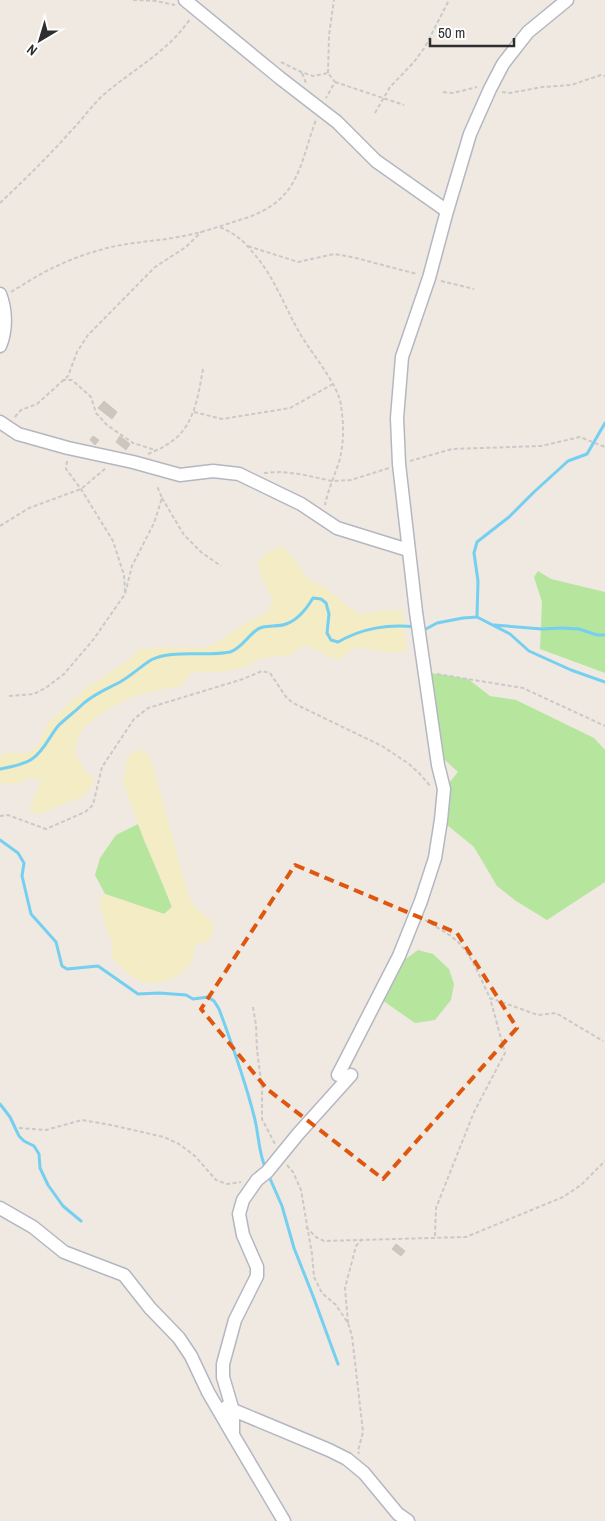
<svg xmlns="http://www.w3.org/2000/svg" width="605" height="1521" font-family="'Archivo Narrow',sans-serif">
<rect width="100%" height="100%" fill="#efe9e1"/>
<path fill="#b6e59e" d="M538 571 551 579 605 592V673L540 649 542 602 534 577Z
M431 673 468 679 490 696 516 700 594 738 605 750V882L547 920 516 901 497 886 474 847 441 820 444 789 458 772 437 753Z
M138 824 172 907 164 914 105 894 95 875 100 858 116 835Z
M418 950 433 954 449 969 454 984 451 1000 435 1020 415 1023 382 1000 396 966Z"/>
<path fill="#f3ecc5" d="M281 546 290 553 309 580 324 586 351 609 360 614 382 611 402 610 407 651 394 653 356 647 338 660C325 656 316 647 303 645L290 655 263 658 241 668 224 672H192L181 686C149 691 120 698 94 719 89 723 84 726 81 732 77 738 77 745 74 751L86 773 91 775 94 778C91 798 71 801 56 807 50 810 43 814 37 814 37 814 30 811 30 811 31 800 37 793 40 782L38 779 29 778 14 785 0 783V755L6 753H26L37 747 49 722 87 687 127 661 140 649 176 647 202 648 220 641 240 626 263 615 270 609 272 599 261 576 258 562 268 552Z
M134 750 145 751 152 762 187 890C189 894 191 901 194 905 205 920 222 918 209 941L195 945C194 950 194 956 192 960 184 976 161 986 144 982 131 978 121 967 112 959V943L105 925 99 899 105 894 164 914 172 907 163 884 144 840 123 782 126 762Z"/>
<g fill="none" stroke-linecap="round" stroke-linejoin="round">
<path stroke="#75cff0" stroke-width="3" d="M477 617 478 581 474 553 477 542 509 517 534 492 568 461 587 454 605 423
M494 625 542 629 562 628 579 629 597 635H605
M422 628 426 629 437 623 463 618 477 617 510 634 529 651 571 670 605 682
M0 769C11 767 23 765 32 759 44 751 49 737 58 726 66 718 76 711 84 703 96 693 107 689 120 682 131 676 140 667 151 660 171 649 207 657 230 652 244 648 250 630 263 627 270 625 279 627 286 624 298 620 307 608 313 598L321 599 326 603 329 614 327 633 331 640 338 642C363 628 387 624 416 627
M0 840 18 853 24 863 22 876 31 914 56 942 62 966 67 969 98 966 138 994 159 993 186 995 193 999 208 997 214 1001 219 1009C232 1044 245 1080 254 1116 259 1133 258 1153 266 1169
M0 1104 10 1117 19 1136 24 1141 34 1146 39 1154 40 1168 48 1185 63 1206 81 1221
M268 1174 282 1206 294 1248 313 1296 338 1364"/>
</g>
<path fill="#cbc7bf" stroke="#cbc5ba" d="M104 401 117 412 112 419 98 408Z
M93 436 99 440 95 445 90 440Z
M120 436 130 444 126 450 116 442Z
M396 1244 405 1251 401 1256 392 1249Z"/>
<g fill="none" stroke-linecap="round" stroke-linejoin="round">
<defs>
<path id="minor" d="M185 0 280 78 337 122 376 161 447 211
M0 294C6 309 7 330 0 346
M0 422 18 434 68 448 133 462 180 475 213 471 239 474 301 504 337 528 408 550
M338 1075 399 956 421 901 435 858 441 820 444 789 438 765 416 612 399 464 397 418 402 357 429 278 447 211 470 134 490 89 503 64 528 32 567 0
M0 1208 33 1227 64 1252 124 1275 150 1308 179 1338 191 1356 208 1392 233 1435 284 1521
M226 1407 329 1450 347 1459 364 1473 398 1514 408 1521
M233 1433V1411L223 1377V1364L235 1320 257 1276V1267L243 1235 239 1214 243 1200 257 1180 267 1172 298 1134 351 1075"/>
</defs>
<use href="#minor" stroke="#b4b7c1" stroke-width="15"/>
<path stroke="#c9c9c9" stroke-width="2" stroke-dasharray="4 2.5" stroke-linecap="butt" d="M133 0 156 1 175 5
M281 62 301 72 313 76 328 73 335 82 326 98
M302 73 306 83
M328 73 329 35 334 0
M335 82 404 105
M443 92 453 93 477 87
M502 92 510 93 542 87 571 85 601 75 605 76
M375 113 390 87 414 62 425 47 449 0
M0 203C24 180 48 157 70 132 81 121 90 108 101 97 130 71 167 53 190 19
M220 227C237 235 243 240 255 255 274 277 284 305 298 330 309 351 339 384 341 406 344 424 344 444 339 462 334 477 328 490 325 505
M248 246 298 262 334 254 352 257 417 274
M441 281 474 289
M11 292C26 283 41 273 57 266 71 259 86 254 100 250 126 242 152 242 178 237 197 234 215 228 233 222 251 217 270 210 283 196 302 176 306 145 316 120
M62 380H72L91 397 96 413 107 425 133 443 155 450
M194 412 222 419 290 408 333 384
M15 417 21 410 37 404 68 376 77 352 88 335 155 267 186 247 201 232
M148 454C154 451 161 449 166 445 194 430 198 397 203 369
M67 461 66 469 81 489 113 541 124 575 125 592
M410 461 452 449 541 446 580 437 605 447
M264 473 280 472 300 474 332 481 351 480 389 468
M162 498 184 535 201 552 221 566
M0 526 29 508 81 489 106 468
M437 674 523 688 605 726
M9 696 34 694 47 687 64 674 93 640 125 594 132 566 154 523 162 498 157 486
M0 816 8 815 46 829 85 812 93 805 102 767 134 719 148 708 243 679 262 671 270 673 286 697 293 703 382 746 409 764 420 774 431 787
M425 920C434 926 444 931 452 937 471 951 480 978 490 998L538 1015 556 1013 603 1041
M253 1007 256 1025 257 1050 262 1089V1119L275 1144
M19 1128 46 1130 82 1120 111 1125 164 1137 179 1144 195 1156 216 1180 227 1184 241 1182
M287 1165 293 1172 301 1190 312 1254 314 1277 322 1293 336 1305 348 1323 352 1336 363 1432 358 1451 359 1454
M306 1227 316 1237 324 1241 466 1237 563 1197 581 1185 605 1161
M435 1236 436 1208 474 1112 505 1053 490 998
M348 1323 345 1288 356 1246 362 1239"/>
<use href="#minor" stroke="#fff" stroke-width="12"/>
</g>
<path fill="none" stroke="#df570e" stroke-width="4" stroke-dasharray="10 6" stroke-linejoin="round" d="M295 865 457 933 517 1028 383 1179 267 1089 201 1009Z"/>
<g transform="translate(40 40) rotate(218)" stroke="#ffffff" stroke-width="4" paint-order="stroke">
<path d="M0-4L9 19L0 12L-9 19Z" fill="#2e2e2e"/>
<text y="-8" font-size="14" font-weight="bold" text-anchor="middle" fill="#2e2e2e">N</text>
</g>
<path d="M430 38v8h84v-8" fill="none" stroke="#2e2e2e" stroke-width="2.5"/>
<text x="438" y="38" font-size="15" fill="#2e2e2e" stroke="#ffffff" stroke-width="4" paint-order="stroke">50 m</text>
</svg>
